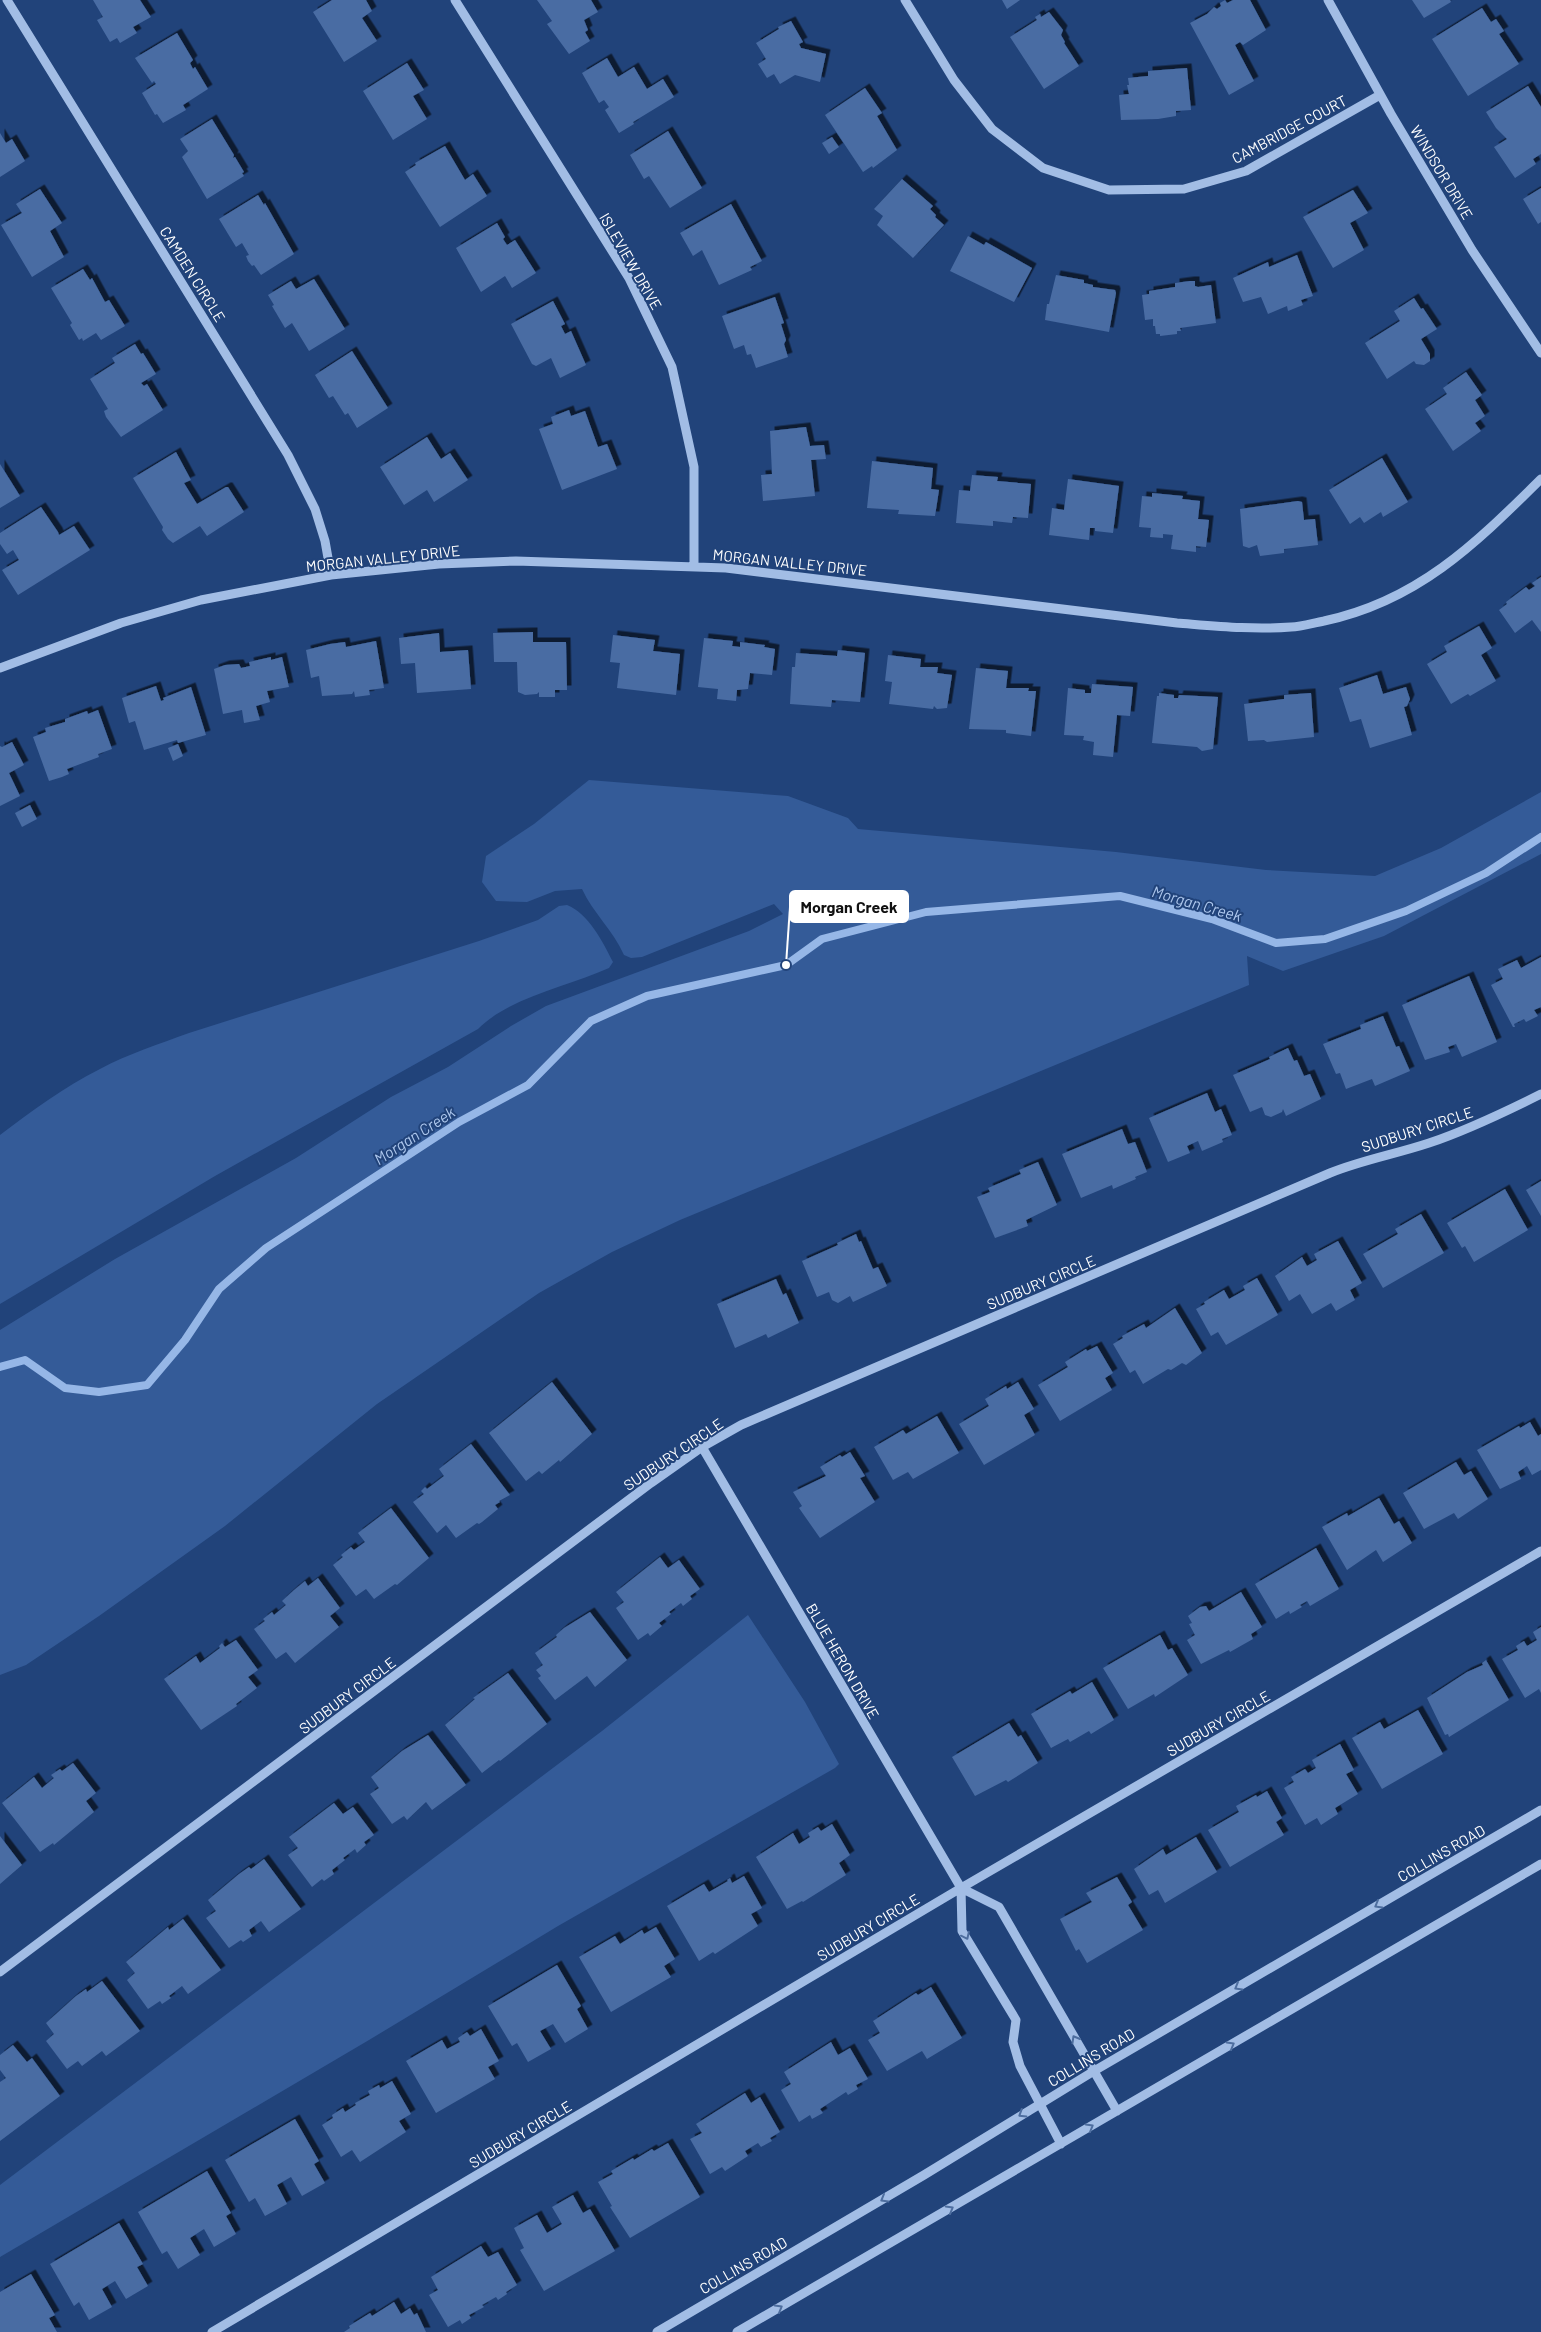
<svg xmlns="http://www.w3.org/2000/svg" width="1541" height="2332" font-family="Barlow,sans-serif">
<defs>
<filter id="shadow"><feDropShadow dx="4.5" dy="-4.5" stdDeviation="0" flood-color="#0009"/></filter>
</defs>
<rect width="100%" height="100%" fill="#21437a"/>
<path fill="#345b98" d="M589 780 788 796 848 818 858 829 1116 852 1266 870 1375 876 1441 848 1541 792V854L1384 936 1283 971 1247 956 1249 985 680 1220 612 1252 539 1293 377 1404 225 1526 99 1616 26 1665 0 1675V1330L115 1259 296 1158 391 1097 448 1067 511 1026 546 1006 749 931 783 914 774 904 642 957 631 958 624 955C613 930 593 913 582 889L555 891 527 902 496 901 482 882 486 856 534 824Z
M567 905C588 913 603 942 613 962L609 968C569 986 510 997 478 1029L215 1176 0 1304V1135C32 1111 64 1087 100 1069 128 1054 159 1044 189 1033L479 941 538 920 559 906Z
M748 1615 805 1702 839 1764 835 1768 558 1926 369 2040 0 2257V2185L602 1731Z"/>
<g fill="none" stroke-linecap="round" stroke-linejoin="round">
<path stroke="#96b7e7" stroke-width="8" d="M0 1367 25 1360 65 1388 99 1392 147 1385 185 1340 219 1289 266 1248 459 1122 528 1085 591 1021 647 996 786 965 822 939 926 912 1120 896 1212 919 1276 943 1325 939 1406 911 1486 873 1541 837"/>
</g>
<path fill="#496ca3" filter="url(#shadow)" d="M93 0H140L151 17 133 27 137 33 120 43 117 38 110 42 97 20 103 17Z
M332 0H366L372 11 362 18 377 41 344 62 313 12Z
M537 0H591L598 12 584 20 588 30 585 32 590 41 569 54 547 24 552 21Z
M1002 0H1020L1007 9Z
M1225 0 1227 3 1233 0H1250L1266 30 1243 45 1240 42 1235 45 1254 81 1229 95 1190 23 1207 14 1214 7 1217 9 1221 6 1220 3Z
M1412 0H1450L1451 2 1424 18Z
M1482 8 1491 22 1496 19 1504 31 1499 34 1519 64 1468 96 1432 39Z
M1049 12 1063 30 1061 35 1065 42 1064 43 1079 66 1044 89 1010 37 1037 20 1035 17 1040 14 1041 17Z
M791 21 803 42 799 44 801 48 826 54 820 82 795 75 780 84 774 74 767 78 758 64 766 59 756 43 779 29 778 27Z
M177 33 193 60 190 63 193 69 195 67 208 89 183 105 186 110 163 123 157 114 155 115 142 93 156 84 154 81 152 83 135 58Z
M607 58 618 77 634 67 647 89 663 79 674 97 633 122 634 124 619 133 605 110 609 107 604 100 599 103 582 73Z
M407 63 424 90 413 96 427 119 393 140 363 91Z
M1187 68 1191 110 1176 111V116L1158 119 1121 120 1119 95 1129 94 1127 85H1129L1128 78 1148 76V71Z
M1528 86 1541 107V154L1533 159 1536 164 1515 178 1494 147 1507 139 1496 128 1486 112Z
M865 88 882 113 877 116 897 150 873 168 872 166 863 172 825 115Z
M212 119 234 155 233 158 235 157 244 172 242 173 244 176 207 199 182 157 188 151 180 139Z
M668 131 702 188 670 208 649 176 644 179 630 155Z
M0 133 6 143 12 139 25 161 0 177Z
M832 137 839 147 829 154 822 143Z
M445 146 465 180 473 174 487 196 440 227 405 172 416 165 415 163Z
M902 179 933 206 930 209 936 215 935 217 944 225 913 258 877 225 883 216 874 209Z
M1541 188V222L1538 224 1523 199Z
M40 189 62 223 50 231 64 257 32 277 1 225 22 213 16 204Z
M1353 190 1368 213 1350 223 1364 250 1333 268 1303 217Z
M258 195 264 205 265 203 294 254 261 275 254 265 252 266 248 261 246 256 249 255 242 243 236 247 219 219Z
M731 204 762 261 750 267 752 270 719 285 702 250 693 256 680 233Z
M497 223 505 237 503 239 507 245 515 240 536 273 512 288 505 276 481 292 456 248Z
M968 236 984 245 986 242 1032 268 1014 302 950 271Z
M1297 255 1313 296 1301 300 1303 305 1288 311 1287 306 1268 314 1261 297 1243 302 1233 278 1268 262 1269 267Z
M83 269 90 280 92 278 105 302 109 300 125 326 101 340 96 333 83 341 82 338 79 340 70 325 72 323 51 288Z
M1056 275 1084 280V283L1093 285V287L1115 290 1116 293 1109 332 1045 320 1047 304H1049Z
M314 279 345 329 309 351 292 323 285 328 272 306 274 305 268 295 291 281 296 289Z
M1190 281H1195V286L1198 287 1211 285 1216 323 1180 328 1181 331H1177V334L1160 336V334H1156L1155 326H1153V319L1145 320 1142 295 1149 294V291L1175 287V283Z
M775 297 784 323 781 324 786 340 784 344 788 357 756 368 751 354 747 355 744 345 734 349 722 316Z
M1414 298 1421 309 1423 308 1437 329 1421 339 1430 354V361L1424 365 1416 364 1414 361 1387 379 1365 343 1400 321 1394 311Z
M553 301 565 324 561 326 565 334 571 331 586 365 560 378 551 358 536 366 532 364 511 324Z
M135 344 141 354 143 353 156 374 141 383 144 386 147 384 163 410 121 437 106 417 104 411 108 409 90 379 115 363 112 358Z
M352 351 388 408 357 428 348 413 345 415 333 396 329 398 315 375Z
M1466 372 1482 395 1475 400 1485 416 1475 423 1481 431 1453 451 1425 409 1447 394 1443 388Z
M569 410 571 416 585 411 598 447 607 444 617 469 562 490 539 429 553 424 551 417Z
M806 427 810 446 824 445 826 459 811 460 815 496 763 501 761 475 772 474 770 431Z
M427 437 441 459 450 453 468 480 434 502 427 490 404 505 380 467Z
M176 452 191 480 184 483 197 504 226 487H228L244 512 207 536 200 526 173 543 168 539 162 530 163 527 133 478Z
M1382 458 1408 502 1383 517 1381 512 1364 523 1360 517 1350 524 1329 490Z
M872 461 933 468 931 489 939 490 935 516 898 514 899 510 867 508Z
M0 464 20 496 0 508Z
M972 475 998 477 997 481 1031 484 1028 518 1013 517 1012 523 993 521V526L956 523 959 490 970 491Z
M1068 479 1119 486 1113 533 1095 531V528H1090L1089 540 1049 535 1052 508 1064 510Z
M1152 493 1183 496 1182 499 1200 501 1198 519 1209 520 1206 547 1196 546V552L1171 549 1173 535 1163 534V538L1150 537 1151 528 1139 527 1142 496 1152 497Z
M1298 501 1302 502 1304 520 1315 519 1318 545 1284 549V553L1260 556 1257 545 1249 548 1243 546 1240 509Z
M41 507 58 532 59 535 74 526 90 550 18 595 2 570 19 560 13 550 7 554 0 544V533Z
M1541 577V632L1532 620 1515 633 1499 610 1507 604 1506 602 1526 587 1529 590 1535 586 1532 583Z
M1479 626 1492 648 1481 655 1496 681 1470 696 1468 694 1451 704 1427 664 1447 652 1444 646Z
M533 632V642H566L567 690H555V697H539V692L537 694 525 695 518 692 517 662H494L493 633Z
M439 633 440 652 468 650 471 689 417 693 415 663 401 664 399 638Z
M613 635 655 640 653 651 680 654 676 695 617 688 620 663 610 662Z
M704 638 733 641 732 646 740 647V642L765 645 764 647 775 649 772 675 750 673 748 689 737 690 736 701 717 699 718 689 698 687Z
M376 641 384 688 369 690 370 695 355 697 354 691 352 694 322 696 319 676 311 678 306 650 330 644 345 642 346 647Z
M838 650 865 653 860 702 832 700 831 707 790 704 792 667H795L796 653 837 656Z
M888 655 921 659 920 667H938L937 673 952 675 947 708 937 709 934 706 933 709 889 704 892 682 885 681Z
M271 657V660L282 657 289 687 267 691 270 702 256 706 260 720 244 723 242 710 223 714 214 669 225 665 239 664 241 668 250 666 249 662Z
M976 668 1008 671 1006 688H1029L1028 691H1036L1031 736 1006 733V730L969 729Z
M1377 675 1383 694 1406 687 1410 699 1407 706 1404 707 1412 735 1370 748 1361 719 1350 722 1339 688Z
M1092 684 1133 687 1130 716 1117 715 1113 757 1093 755 1094 742 1083 740 1084 736 1064 735 1068 688 1085 690V693H1091Z
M156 686 161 701 164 700 163 698 191 687 206 735 178 743 177 740 144 750 135 721 129 723 122 698Z
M1159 693 1174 695V698H1178L1179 695 1218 697 1213 749 1202 751 1197 747 1152 743 1157 696H1159Z
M1311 693 1314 737 1267 742 1264 740 1248 741 1244 704 1284 699V695Z
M98 710 112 749 98 754 99 757 67 769 69 774 62 777 49 781 33 737 46 732 45 728 65 722V719L87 711 88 714Z
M12 742 24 765 9 773 20 796 0 806V746L2 747Z
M178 744 183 756 173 761 168 748Z
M30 805 37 819 22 827 15 813Z
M1541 957V1007L1534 1010 1538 1016 1526 1022 1524 1019 1514 1024 1515 1027H1513L1491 985 1503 979 1498 969 1517 960 1521 968Z
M1469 976 1497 1042 1462 1057 1456 1044 1448 1047 1450 1052 1425 1060 1402 1005Z
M1383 1016 1396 1047 1399 1046 1410 1071 1375 1086 1372 1079 1346 1089 1340 1073 1336 1074 1323 1044 1361 1029 1360 1025Z
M1288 1048 1294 1061 1297 1060 1304 1076 1310 1074 1321 1099 1286 1116 1283 1109 1282 1112 1271 1117 1265 1115 1262 1107 1250 1112 1233 1075 1270 1059 1269 1057Z
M1207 1093 1215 1112 1221 1109 1232 1135 1222 1139 1223 1142 1202 1151 1198 1141 1187 1146 1190 1153 1168 1162 1149 1118Z
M1122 1129 1128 1144 1135 1142 1147 1172 1135 1177 1136 1179 1113 1189 1112 1185 1081 1198 1062 1154Z
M1038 1162 1057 1205 1026 1220 1028 1226 995 1238 977 1197 990 1192 988 1188 1021 1174 1019 1170Z
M1541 1181V1216L1526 1190Z
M1505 1189 1528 1230 1474 1262 1465 1246 1462 1248 1447 1223Z
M1421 1214 1444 1253 1383 1288 1363 1254 1398 1234 1395 1229Z
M856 1234 859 1242 861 1241 873 1269 878 1267 887 1286 853 1302 850 1296 838 1303 832 1300 829 1292 817 1297 802 1261 838 1245 837 1243Z
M1338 1241 1362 1283 1350 1290 1355 1300 1336 1311 1331 1303 1312 1314 1300 1294 1289 1301 1275 1276 1302 1257 1307 1266 1317 1260 1314 1254Z
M1257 1278 1278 1315 1226 1345 1218 1332 1211 1336 1196 1309 1205 1304 1204 1302 1224 1290 1229 1299 1245 1290 1243 1286Z
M776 1279 783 1295 786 1293 799 1323 768 1338 766 1334 735 1348 717 1304Z
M1175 1308 1202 1353 1186 1365 1182 1363 1171 1370 1168 1369 1143 1384 1135 1370 1130 1373 1113 1344 1123 1338 1122 1336 1144 1324 1146 1328Z
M1097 1346 1113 1373 1105 1378 1112 1390 1060 1421 1038 1385 1068 1367 1065 1362 1086 1349 1087 1351Z
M552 1382 592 1434 560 1462 559 1460 542 1474 539 1471 526 1481 489 1433Z
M1018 1382 1034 1409 1024 1415 1035 1435 984 1465 959 1424 989 1406 985 1399 1006 1386 1007 1389Z
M937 1416 959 1453 913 1479 908 1472 893 1480 874 1447 903 1430 906 1434Z
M1530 1422 1538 1436 1541 1434V1470L1532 1475 1527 1466 1518 1472 1521 1479 1500 1489 1477 1450 1519 1426 1520 1428Z
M471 1444 510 1495 499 1501 500 1502 495 1505 498 1509 482 1522 479 1524 477 1523 456 1538 446 1525 437 1533 413 1502 424 1494 421 1491 425 1487 427 1489 444 1476 439 1469Z
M850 1452 865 1476 860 1478 875 1502 820 1538 799 1508 802 1506 793 1492 826 1476 820 1467 840 1455 842 1457Z
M1456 1462 1464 1475 1471 1471 1488 1499 1458 1519 1454 1513 1424 1529 1403 1493Z
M1379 1498 1394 1524 1399 1521 1412 1543 1383 1562 1376 1550 1347 1570 1322 1527 1347 1513 1348 1516Z
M391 1508 429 1558 397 1585 395 1584 374 1599 366 1589 356 1596 333 1565 343 1557 341 1555 351 1547 354 1550 365 1542 358 1533Z
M1316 1548 1339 1589 1310 1606 1307 1601 1300 1605 1302 1607 1290 1614 1289 1611 1276 1619 1255 1584Z
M660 1557 668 1568 679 1560 700 1589 690 1596 692 1599 683 1606 681 1603 669 1612 671 1614 659 1623 662 1626 650 1636 648 1633 638 1640 616 1608 624 1602 616 1592Z
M318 1578 340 1608 330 1616 339 1627 295 1663 286 1652 276 1659 254 1629 265 1621 263 1619 272 1612 274 1615 286 1605 282 1601 294 1590 305 1581 308 1586Z
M1241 1592 1262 1627 1251 1634 1253 1639 1230 1652 1229 1650 1201 1664 1187 1640 1195 1635 1189 1624 1192 1623 1188 1616 1200 1607 1206 1606 1209 1611Z
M590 1612 627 1660 595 1687 587 1676 555 1700 538 1678 541 1676 536 1670 543 1665 535 1653 557 1637 556 1635 564 1628Z
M1541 1627V1693L1539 1689 1525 1698 1502 1659 1518 1650 1516 1646 1524 1641 1527 1646 1537 1640 1533 1632Z
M1160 1635 1168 1650 1172 1648 1188 1675 1155 1697 1154 1694 1128 1709 1103 1668Z
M236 1640 258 1670 248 1677 257 1688 236 1704 237 1706 201 1730 164 1679 196 1656 200 1663 220 1648 219 1646 222 1643 225 1647Z
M1486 1660 1509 1700 1449 1737 1448 1734 1445 1735 1427 1698 1467 1672 1483 1665 1482 1663Z
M508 1673 547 1724 500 1761 499 1760 482 1773 445 1725 475 1699 473 1698Z
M1092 1682 1114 1720 1091 1734 1089 1731 1070 1742 1068 1739 1051 1748 1031 1714 1070 1691 1072 1694Z
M1418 1710 1443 1754 1382 1789 1352 1738 1380 1722 1384 1729Z
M1009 1723 1018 1737 1021 1735 1038 1763 1008 1782 1006 1780 975 1796 952 1757Z
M428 1735 466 1785 432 1810 426 1802 407 1820 404 1816 392 1824 370 1794 379 1788 371 1777 402 1751Z
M1340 1744 1354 1770 1346 1774 1358 1794 1335 1808 1338 1814 1321 1825 1317 1818 1305 1825 1284 1788 1294 1782 1291 1777 1305 1769 1308 1773 1316 1768 1312 1760Z
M73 1763 96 1793 86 1801 94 1812 54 1845 53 1843 40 1852 2 1803 34 1777 42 1788 54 1778 51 1775 60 1769 62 1771Z
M1267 1791 1282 1818 1276 1822 1284 1835 1230 1867 1208 1830 1239 1812 1236 1806 1256 1795 1257 1797Z
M334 1803 343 1814 353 1807 374 1835 364 1842 366 1845 357 1853 355 1849 343 1858 345 1860 332 1870 334 1874 324 1881 322 1879 312 1887 288 1855 298 1848 289 1837Z
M832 1824 850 1855 839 1863 846 1875 803 1902 802 1901 787 1909 756 1857 793 1833 799 1844 810 1837 808 1833 818 1827 821 1831Z
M0 1836 22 1865 0 1884Z
M1196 1837 1217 1872 1165 1903 1158 1890 1149 1895 1134 1869 1163 1849 1166 1855Z
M264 1859 301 1909 269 1932 261 1921 249 1930 252 1936 243 1942 241 1940 229 1948 206 1918 216 1911 208 1900 239 1874 249 1867 251 1869Z
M744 1876 762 1908 751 1914 758 1926 715 1954 713 1952 699 1961 667 1906 704 1884 709 1892 728 1881 727 1880 730 1878 732 1883Z
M1117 1877 1132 1902 1128 1905 1143 1930 1087 1963 1079 1949 1076 1951 1060 1919 1092 1902 1086 1893Z
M183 1919 221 1970 188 1994 182 1986 169 1996 171 1998 162 2004 160 2001 148 2009 127 1980 135 1973 126 1962 168 1927 169 1930Z
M656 1927 675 1959 664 1966 671 1977 611 2012 579 1957 615 1936 620 1944 642 1930 644 1934Z
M557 1965 581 2006 577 2009 588 2029 565 2043 553 2024 540 2031 551 2049 528 2062 517 2043 512 2046 488 2006Z
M102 1981 140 2031 106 2056 102 2051 82 2066 78 2061 67 2069 46 2041 54 2034 46 2023 76 1996 86 1989 87 1992Z
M931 1987 962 2038 927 2059 922 2051 887 2071 868 2040 880 2033 873 2021 916 1993 918 1995Z
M481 2029 499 2061 488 2067 495 2079 436 2113 406 2061 442 2040 447 2049 460 2042 458 2038 467 2032 470 2036Z
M831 2042 838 2055 850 2048 868 2079 856 2085 858 2089 848 2095 846 2092 820 2109 823 2113 812 2119 810 2115 799 2122 781 2090 791 2084 784 2072Z
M13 2045 27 2062 32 2058 60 2096 0 2141V2082L6 2078 0 2070V2055Z
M392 2081 411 2114 399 2121 406 2132 360 2162 352 2150 341 2157 322 2125 333 2118 332 2115 343 2108 345 2112 356 2105 355 2103 370 2095 368 2091 379 2085 380 2088Z
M745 2093 751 2103 760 2097 780 2132 770 2138 772 2141 761 2147 758 2143 745 2151 748 2156 725 2171 722 2167 710 2174 690 2139 702 2133 696 2124Z
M295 2119 319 2161 314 2164 325 2183 302 2196 291 2177 277 2185 287 2204 265 2216 255 2198 249 2202 225 2160Z
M668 2143 700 2197 630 2238 610 2207 612 2206 598 2182 613 2174 611 2171 633 2158 634 2160 652 2149 654 2151Z
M207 2171 231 2213 226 2216 236 2234 214 2247 204 2229 190 2238 200 2255 178 2269 167 2251 162 2254 138 2212Z
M573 2195 583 2213 590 2209 615 2251 544 2291 520 2250 524 2248 514 2228 537 2215 547 2233 562 2224 552 2207Z
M119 2223 143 2264 137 2267 148 2286 126 2299 115 2281 102 2289 112 2307 89 2320 79 2302 74 2306 50 2264Z
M481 2246 488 2257 498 2252 517 2285 506 2292 507 2294 498 2300 496 2297 482 2305 484 2307 469 2315 471 2318 462 2324 460 2320 448 2327 429 2295 438 2290 431 2277Z
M31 2274 55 2315 49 2318 57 2332H0V2292Z
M394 2302 401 2314 410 2308 414 2315 417 2313 426 2332H344L350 2328 349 2326 370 2313 372 2316Z"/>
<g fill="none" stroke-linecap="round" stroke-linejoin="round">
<path stroke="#a2bde5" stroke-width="9" d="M7 0 288 455 315 509 325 541 331 575
M455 0 629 278 672 367 694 467V566
M905 0 954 80 992 129 1043 168 1109 190 1184 189 1246 171 1380 95
M1328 0 1391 114 1472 250 1541 353
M0 668 121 623 201 600 331 575 439 564 516 561 726 568 1177 623C1215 626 1252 630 1291 627 1302 627 1313 623 1324 621 1418 601 1475 544 1541 479
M702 1447 961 1888 962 1931 1016 2020 1013 2042 1020 2066 1061 2144
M961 1888 999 1907 1117 2111
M0 1972 651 1483 702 1447 741 1425 1330 1173C1362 1160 1396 1154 1429 1143 1468 1130 1505 1112 1541 1094
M212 2332 961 1888 1541 1551
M657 2332 924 2175 1094 2071 1541 1810
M737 2332 1541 1864"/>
</g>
<defs><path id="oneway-chevron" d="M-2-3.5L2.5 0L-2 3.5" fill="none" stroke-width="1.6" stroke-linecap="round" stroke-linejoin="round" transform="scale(1.25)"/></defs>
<g stroke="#4e6e9f">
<use href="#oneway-chevron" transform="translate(1378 1905) rotate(150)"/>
<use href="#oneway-chevron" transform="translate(966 1936) rotate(64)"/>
<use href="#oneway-chevron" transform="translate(1238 1987) rotate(150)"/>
<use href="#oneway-chevron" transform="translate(1075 2039) rotate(-120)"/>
<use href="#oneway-chevron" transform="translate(1231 2045) rotate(-30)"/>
<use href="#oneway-chevron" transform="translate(1022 2114) rotate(148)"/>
<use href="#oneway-chevron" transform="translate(1090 2127) rotate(-30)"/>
<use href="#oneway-chevron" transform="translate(884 2199) rotate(150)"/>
<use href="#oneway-chevron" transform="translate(950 2209) rotate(-30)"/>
<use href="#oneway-chevron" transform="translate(779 2308) rotate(-30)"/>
</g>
<g text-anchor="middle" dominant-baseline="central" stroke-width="4" stroke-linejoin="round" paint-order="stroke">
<g font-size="15" fill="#fff" stroke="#21437a">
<text transform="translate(1289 129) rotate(-28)">CAMBRIDGE COURT</text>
<text transform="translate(1442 172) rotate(59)">WINDSOR DRIVE</text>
<text transform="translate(631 261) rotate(60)">ISLEVIEW DRIVE</text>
<text transform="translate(193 274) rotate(58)">CAMDEN CIRCLE</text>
<text transform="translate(383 558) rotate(-6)">MORGAN VALLEY DRIVE</text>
<text transform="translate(790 562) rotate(6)">MORGAN VALLEY DRIVE</text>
<text transform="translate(1417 1129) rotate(-18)">SUDBURY CIRCLE</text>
<text transform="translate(1041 1282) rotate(-23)">SUDBURY CIRCLE</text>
<text transform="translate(673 1454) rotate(-34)">SUDBURY CIRCLE</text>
<text transform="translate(843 1661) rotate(60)">BLUE HERON DRIVE</text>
<text transform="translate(347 1695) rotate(-37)">SUDBURY CIRCLE</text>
<text transform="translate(1218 1723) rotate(-30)">SUDBURY CIRCLE</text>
<text transform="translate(1441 1853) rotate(-30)">COLLINS ROAD</text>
<text transform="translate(868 1927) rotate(-31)">SUDBURY CIRCLE</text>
<text transform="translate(1091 2057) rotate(-31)">COLLINS ROAD</text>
<text transform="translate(520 2134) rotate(-31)">SUDBURY CIRCLE</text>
<text transform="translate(743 2265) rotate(-30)">COLLINS ROAD</text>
</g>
<g font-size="16" font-style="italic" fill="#adc7ed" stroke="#21437a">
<text transform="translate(1197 903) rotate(16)">Morgan Creek</text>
<text transform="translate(414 1135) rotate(-33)">Morgan Creek</text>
</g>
</g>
<path fill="none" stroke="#fff" stroke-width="2" d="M786 965L790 907"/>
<circle fill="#fff" stroke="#21437a" stroke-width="2" cx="786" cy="965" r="5"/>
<rect fill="#fff" stroke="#fff" stroke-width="2" x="790" y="891" width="118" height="31" rx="5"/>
<g font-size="16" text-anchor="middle" font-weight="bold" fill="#111">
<text x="849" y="913">Morgan Creek</text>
</g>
</svg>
